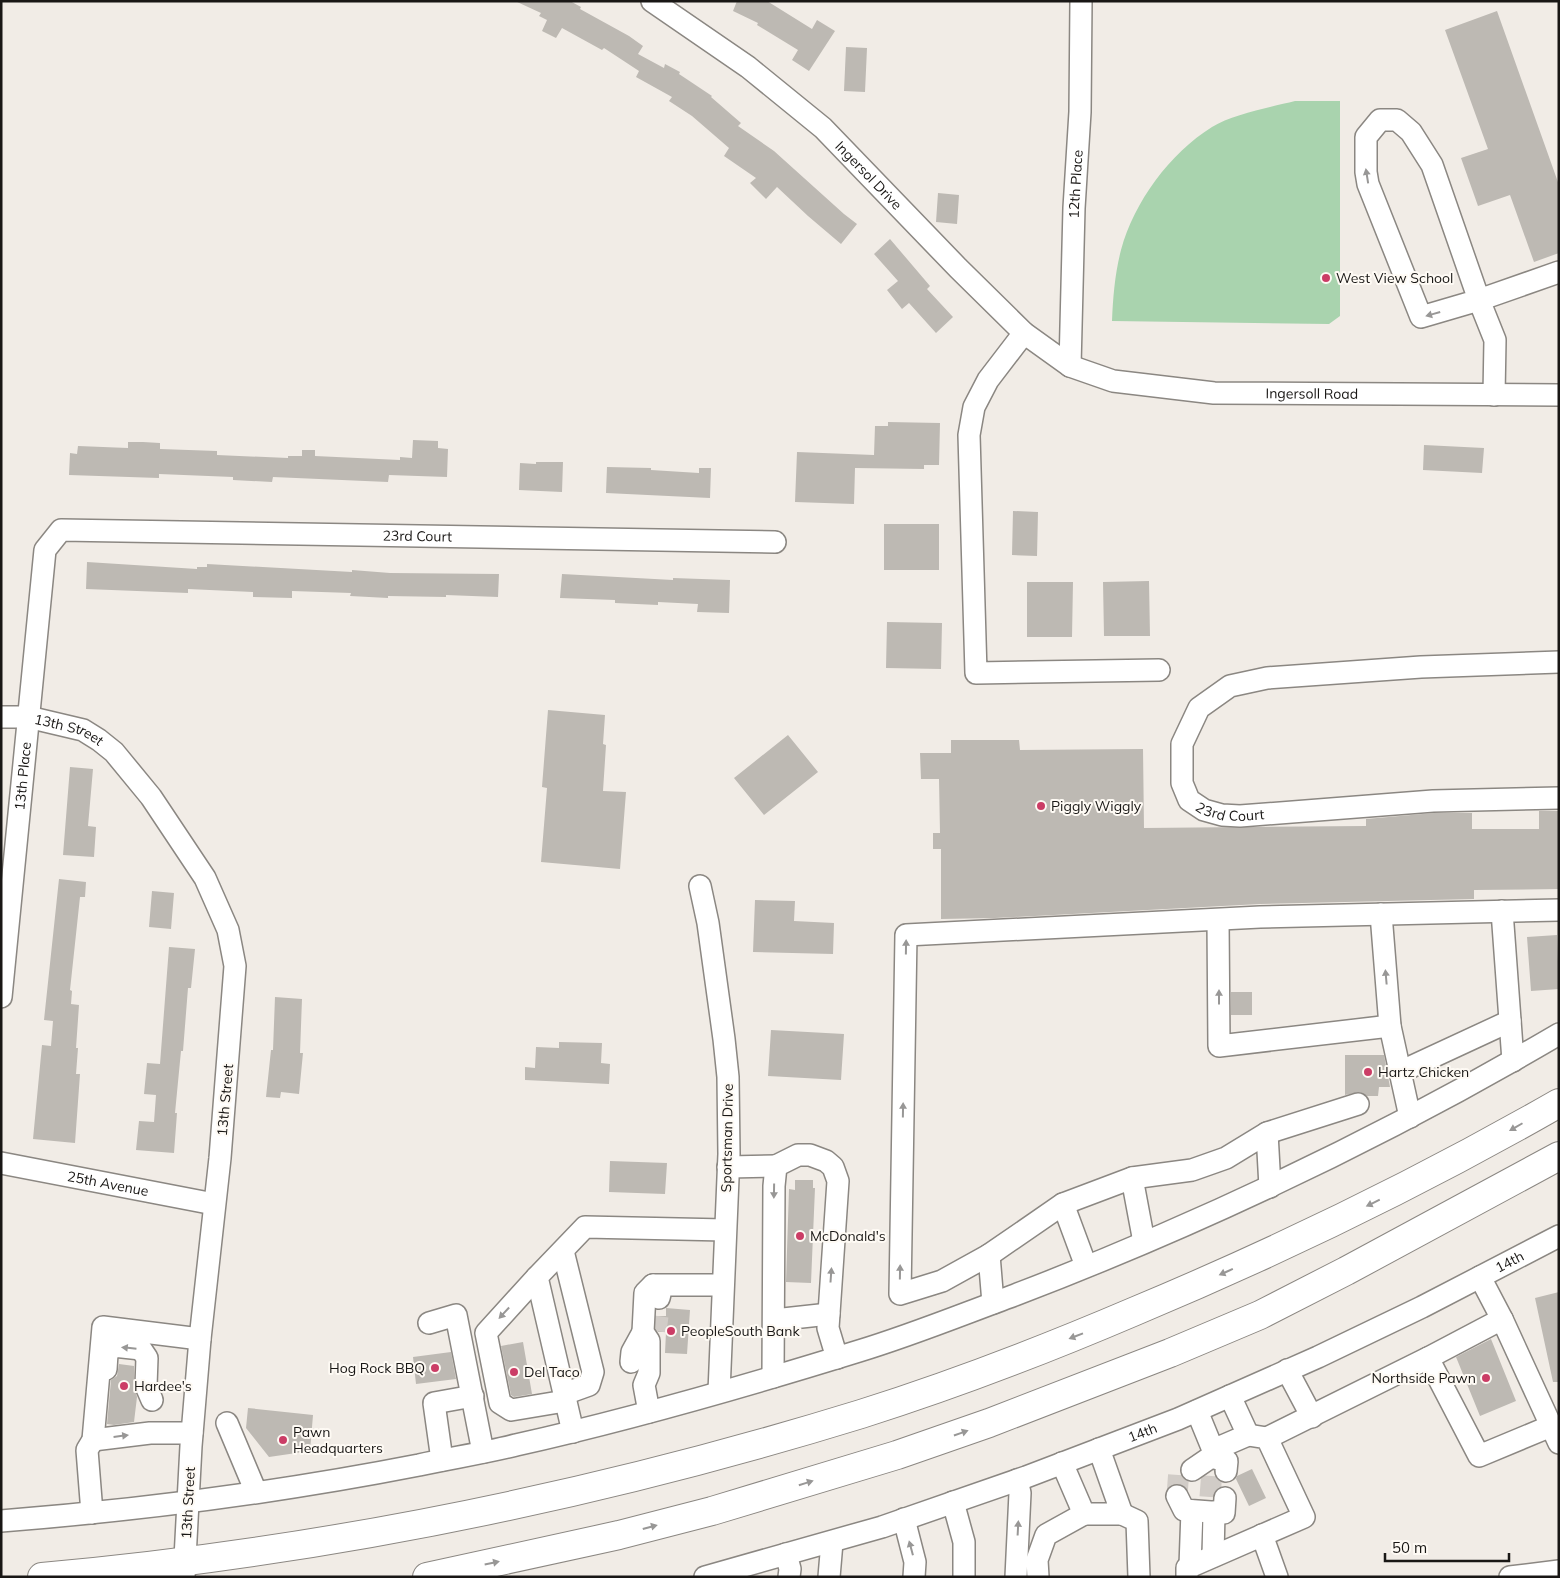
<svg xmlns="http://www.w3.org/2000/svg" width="1560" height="1578" font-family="Mulish,sans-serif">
<rect width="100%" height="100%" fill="#f1ece6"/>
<path fill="#a9d3ae" d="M1295 101H1340V316L1329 324 1112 321C1113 297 1115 273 1121 250 1134 202 1170 153 1212 127 1233 114 1271 107 1295 101Z"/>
<path fill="#bdb9b3" d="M515 1H570L581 7 580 9 629 36 643 46 638 54 664 68 665 64 680 72 679 74 712 96 711 97 741 123 738 126 774 151 844 214 857 224 841 244 808 216 777 187 766 199 750 183 756 178 724 156 729 148 692 116 669 101 672 97 636 77 639 71 604 48 602 50 562 28 556 38 542 31 547 20 539 16 541 13Z
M737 1H767L812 29 817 20 835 31 809 71 792 60 798 50 757 25 758 23 733 11Z
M1497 11 1559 185V253L1534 262 1510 195 1478 206 1461 158 1488 149 1445 30Z
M846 47 867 48 865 92 844 91Z
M938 193 959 195 957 224 936 222Z
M890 239 930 286 927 289 953 317 936 333 909 303 902 309 887 290 898 281 874 254Z
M888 422 940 423 939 465H924V469L855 468 854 504 795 502 797 452 874 455 875 426H888Z
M413 440 438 441V448L448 449 447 477 389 475 388 482 273 477 272 482 233 480V477L159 474V478L69 475 70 453 77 454 78 446 128 448V442H143L160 443V449L217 451V455L288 458V456H302V450H315V456L400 460V457L412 458Z
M1424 445 1484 448 1482 473 1423 470Z
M536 462H563L562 492 519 490 520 463 536 464Z
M607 467 651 468V470L699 473V468H711L710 498 606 493Z
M1013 511 1038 512 1037 556 1012 555Z
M884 524H939V570H884Z
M87 562 197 569V567H207V564L352 572V570L390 573 499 574 498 597 446 595V597L388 596V598L350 596 351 593 292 591V598L253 597V592L188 589V593L86 589Z
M562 574 673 580V578L730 580 729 613 697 612 698 604 658 602V605L615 603V600L560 598Z
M1149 581 1150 636H1104L1103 582Z
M1027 582H1073L1072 637H1027Z
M887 622 942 623 941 669 886 668Z
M548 710 605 715 603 744 606 745 603 791 626 792 620 869 541 862 547 788 542 787Z
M788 735 818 772 764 815 734 778Z
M951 740H1019L1020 750 1143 749 1144 828 1366 826V819L1434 813H1472V829H1539V811H1559V889L1474 890V899L1260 904 995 918 941 919V849H933V833H940L939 779H921L920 753H951Z
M70 767 93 769 88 826 96 827 94 857 63 855Z
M59 879 86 882 85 897H80L70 990 72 991 71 1004 79 1005 76 1048H78L76 1074H80L75 1143 33 1139 42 1045 51 1046 53 1021 44 1020Z
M152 891 174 893 171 929 149 927Z
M755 900 795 901 794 921 834 923 833 954 753 952Z
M1557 935 1559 989 1531 991 1527 937Z
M169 947 195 949 191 988H188L183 1051H181L175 1113H177L174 1153 136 1150 139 1121 154 1122 156 1095 144 1094 147 1063 160 1064Z
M1231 992H1252V1015H1231Z
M275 997 302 999 300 1053H303L299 1094 281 1092 280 1098 266 1097 271 1050H273Z
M771 1030 844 1034 841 1080 768 1076Z
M559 1042 602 1043 601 1063 610 1064 609 1084 525 1080V1067L535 1068 536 1047 559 1048Z
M1345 1055H1384L1390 1087H1379L1378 1096H1367L1360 1092 1345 1095Z
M610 1161 667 1163 665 1194 609 1192Z
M795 1180H813V1188H815L811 1283 786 1282 789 1189 795 1190Z
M1559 1292V1382H1553L1535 1298Z
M666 1308 690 1310 687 1354 665 1353 666 1332H658L656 1329V1316H666Z
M1491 1339 1516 1401 1480 1416 1456 1357Z
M523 1342 532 1394 514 1397 511 1395 501 1346Z
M451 1352 456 1379 416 1384 413 1357Z
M119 1364 134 1366V1386L137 1397 134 1422 114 1425 107 1424 111 1380 117 1376Z
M248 1408 313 1415 310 1451 269 1457 246 1428Z
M1252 1469 1266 1498 1249 1506 1236 1479 1237 1476Z"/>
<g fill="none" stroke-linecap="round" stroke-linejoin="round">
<path stroke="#d1ccc7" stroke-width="21" stroke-dasharray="21 11" stroke-linecap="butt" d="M656 1331 658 1316
M1177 1496 1179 1469
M1210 1497 1212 1471"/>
<defs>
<g id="minor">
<path id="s1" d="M652 1 748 67 823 128 958 268 1024 333 1070 366 1113 381 1214 393 1559 395"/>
<path d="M1024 333 988 380 974 407 969 435 976 673 1159 670"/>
<path id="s2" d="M1070 366 1074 208 1080 112 1081 1"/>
<path d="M1494 395 1495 340 1479 300 1432 165 1411 132 1397 120H1380L1366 137V172L1368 184 1421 317 1479 300 1559 272"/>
<path id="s3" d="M1559 662 1421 667 1267 678 1230 686 1199 708 1182 744V783L1189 800 1204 810 1222 815 1240 816 1433 801 1559 798"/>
<path id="s4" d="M1 717H28L83 730 99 740 114 752 151 797 205 878 228 930 235 966 220 1158 200 1339 191 1446 184 1577"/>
<path d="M700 886 708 923 724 1039 728 1077 729 1154 719 1392"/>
<path d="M1502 911 1513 1061"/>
<path d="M1381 914 1390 1026 1410 1117"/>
<path d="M1218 920 1219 1046 1390 1026"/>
<path id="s5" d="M1 997 45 550 61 530 775 542"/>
<path d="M1400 1072 1510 1021"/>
<path d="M1267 1133 1358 1104"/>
<path id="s6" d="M1 1163 214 1204"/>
<path d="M728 1167 776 1166"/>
<path d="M1132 1178 1144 1242"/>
<path d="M1063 1204 1086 1266"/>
<path d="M563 1251 593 1372 589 1385 564 1394"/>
<path d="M989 1255 1063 1204 1132 1178 1192 1170 1226 1158 1267 1133 1270 1187"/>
<path d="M537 1277 486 1333 500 1403 511 1410 565 1401"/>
<path d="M659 1298 660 1294 653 1285H723"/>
<path d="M993 1303 989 1255 942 1281 900 1294 906 935 1260 917 1559 910"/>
<path d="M1502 1319 1559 1443"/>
<path d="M774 1320 829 1314"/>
<path d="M429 1323 456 1315 483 1452"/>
<path d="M1428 1358 1502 1319 1480 1277"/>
<path d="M631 1362 632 1352 643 1332"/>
<path d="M106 1369 107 1354 113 1346 141 1349 147 1358 146 1386 152 1400"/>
<path d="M1287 1370 1312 1417"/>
<path d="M773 1377 774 1186 776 1166 798 1155H810L826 1161 833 1167 838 1181 828 1328 837 1358"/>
<path d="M1197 1411 1213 1450 1248 1435 1230 1396"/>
<path d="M649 1412 644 1385 649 1373V1341L643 1332 645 1293 653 1285"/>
<path d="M227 1423 256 1492"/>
<path d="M573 1432 537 1277 585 1227 725 1230"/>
<path d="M1267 1438 1428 1358 1479 1456 1551 1426"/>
<path d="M93 1440 150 1433H192"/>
<path d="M442 1460 434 1403 473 1396"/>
<path d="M1062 1463 1084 1514H1122L1099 1449"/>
<path d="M1192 1470 1211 1457 1227 1461 1226 1471"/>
<path d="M1177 1496 1184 1510 1224 1513 1225 1498"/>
<path d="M953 1502 964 1542V1577"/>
<path d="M92 1513 87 1450 93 1440 103 1327 200 1339"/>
<path d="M1122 1514 1137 1521 1139 1577"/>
<path d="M904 1519 915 1562 914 1577"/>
<path d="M1 1521C142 1510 281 1492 419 1465 451 1458 484 1453 516 1445 632 1419 746 1386 859 1351 912 1335 963 1314 1015 1295 1203 1223 1385 1136 1559 1034"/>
<path d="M1262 1535 1277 1577"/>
<path d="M786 1554 790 1569 789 1577"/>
<path d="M1213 1556 1214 1512"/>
<path d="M1190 1566 1192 1511"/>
<path id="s7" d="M705 1577 882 1527 1026 1477 1178 1419 1318 1357 1422 1307 1559 1236"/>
<path d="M829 1577 832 1542"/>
<path d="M1016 1577 1020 1493 1017 1480"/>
<path d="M1038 1577 1037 1560 1046 1535 1084 1514"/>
<path d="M1187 1577V1568L1304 1517 1267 1438 1248 1435"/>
<path d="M1510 1577 1559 1571"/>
</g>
<path id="highway" d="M42 1577C320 1552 595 1496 861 1414 953 1385 1044 1350 1133 1312 1279 1251 1421 1182 1559 1103
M427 1577 619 1535 712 1511 897 1455 989 1423 1170 1353 1260 1315 1346 1271 1559 1156"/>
</defs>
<use href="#minor" stroke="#8b8782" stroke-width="24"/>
<use href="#highway" stroke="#8b8782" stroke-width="30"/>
<use href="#minor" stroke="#fff" stroke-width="21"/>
<use href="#highway" stroke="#fff" stroke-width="28"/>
</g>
<defs><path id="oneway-solid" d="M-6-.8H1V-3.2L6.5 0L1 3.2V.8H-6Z" transform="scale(1.25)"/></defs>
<g fill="#989796">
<use href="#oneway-solid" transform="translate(1367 176) rotate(-99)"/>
<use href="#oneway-solid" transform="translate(1433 314) rotate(164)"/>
<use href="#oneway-solid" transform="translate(906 947) rotate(-89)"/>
<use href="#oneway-solid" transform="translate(1386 977) rotate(-95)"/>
<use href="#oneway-solid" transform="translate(1219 997) rotate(-90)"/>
<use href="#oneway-solid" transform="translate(903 1110) rotate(-89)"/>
<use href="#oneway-solid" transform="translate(1516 1127) rotate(150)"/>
<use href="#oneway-solid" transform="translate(774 1191) rotate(91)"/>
<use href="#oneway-solid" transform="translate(1373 1203) rotate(154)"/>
<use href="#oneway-solid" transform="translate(900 1272) rotate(-89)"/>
<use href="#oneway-solid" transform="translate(1226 1272) rotate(156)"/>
<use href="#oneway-solid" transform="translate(831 1275) rotate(-86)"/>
<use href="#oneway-solid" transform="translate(504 1313) rotate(133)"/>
<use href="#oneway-solid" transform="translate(1076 1336) rotate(159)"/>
<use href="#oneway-solid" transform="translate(129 1348) rotate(-174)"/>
<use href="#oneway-solid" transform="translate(961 1433) rotate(-19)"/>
<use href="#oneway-solid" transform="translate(121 1436) rotate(-7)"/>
<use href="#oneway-solid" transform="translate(806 1483) rotate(-17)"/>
<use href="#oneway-solid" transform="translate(650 1527) rotate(-15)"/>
<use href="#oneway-solid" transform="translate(1018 1528) rotate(-87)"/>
<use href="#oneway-solid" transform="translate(911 1548) rotate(-105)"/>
<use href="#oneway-solid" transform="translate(492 1563) rotate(-12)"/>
</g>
<g fill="#cb3d66" stroke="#fefaf4" stroke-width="2">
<circle cx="1326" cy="278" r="5"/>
<circle cx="1041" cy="806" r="5"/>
<circle cx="1368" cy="1072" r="5"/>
<circle cx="800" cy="1236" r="5"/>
<circle cx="671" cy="1331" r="5"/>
<circle cx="435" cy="1368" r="5"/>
<circle cx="514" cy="1372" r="5"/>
<circle cx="1486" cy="1378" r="5"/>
<circle cx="124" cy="1386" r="5"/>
<circle cx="283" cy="1440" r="5"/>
</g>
<g text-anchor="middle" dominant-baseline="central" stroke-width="4" stroke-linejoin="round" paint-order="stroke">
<g font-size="14" fill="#191715" stroke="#fefaf4">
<text stroke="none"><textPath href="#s1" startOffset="279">Ingersol Drive</textPath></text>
<text stroke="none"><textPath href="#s2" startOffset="182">12th Place</textPath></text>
<text stroke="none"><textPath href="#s1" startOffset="802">Ingersoll Road</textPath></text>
<text stroke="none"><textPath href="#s5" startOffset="831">23rd Court</textPath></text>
<text stroke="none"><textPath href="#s4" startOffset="70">13th Street</textPath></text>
<text stroke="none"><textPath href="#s5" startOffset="222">13th Place</textPath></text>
<text stroke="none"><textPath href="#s3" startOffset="510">23rd Court</textPath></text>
<text transform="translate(225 1100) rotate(-85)">13th Street</text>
<text transform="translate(727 1138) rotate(-89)">Sportsman Drive</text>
<text stroke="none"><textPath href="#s6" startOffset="109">25th Avenue</textPath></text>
<text stroke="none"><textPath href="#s7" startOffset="866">14th</textPath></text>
<text stroke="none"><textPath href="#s7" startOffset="461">14th</textPath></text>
<text transform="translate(188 1503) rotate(-87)">13th Street</text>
</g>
<g font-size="14" fill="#191715" stroke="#fefaf4" text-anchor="start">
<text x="1336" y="278">West View School</text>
<text x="1051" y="806">Piggly Wiggly</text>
<text x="1378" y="1072">Hartz Chicken</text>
<text x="810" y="1236">McDonald's</text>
<text x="681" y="1331">PeopleSouth Bank</text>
<text x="425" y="1368" text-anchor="end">Hog Rock BBQ</text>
<text x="524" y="1372">Del Taco</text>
<text x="1476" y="1378" text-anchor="end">Northside Pawn</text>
<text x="134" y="1386">Hardee's</text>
<text x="293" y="1432">Pawn<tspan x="293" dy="16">Headquarters</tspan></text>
</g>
</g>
<rect width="1560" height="1578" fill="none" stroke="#191715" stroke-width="5"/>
<path d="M1385 1553v8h124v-8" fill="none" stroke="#191715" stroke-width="2.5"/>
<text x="1392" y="1553" font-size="15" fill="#191715" stroke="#fefaf4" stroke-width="4" paint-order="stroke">50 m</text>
</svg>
